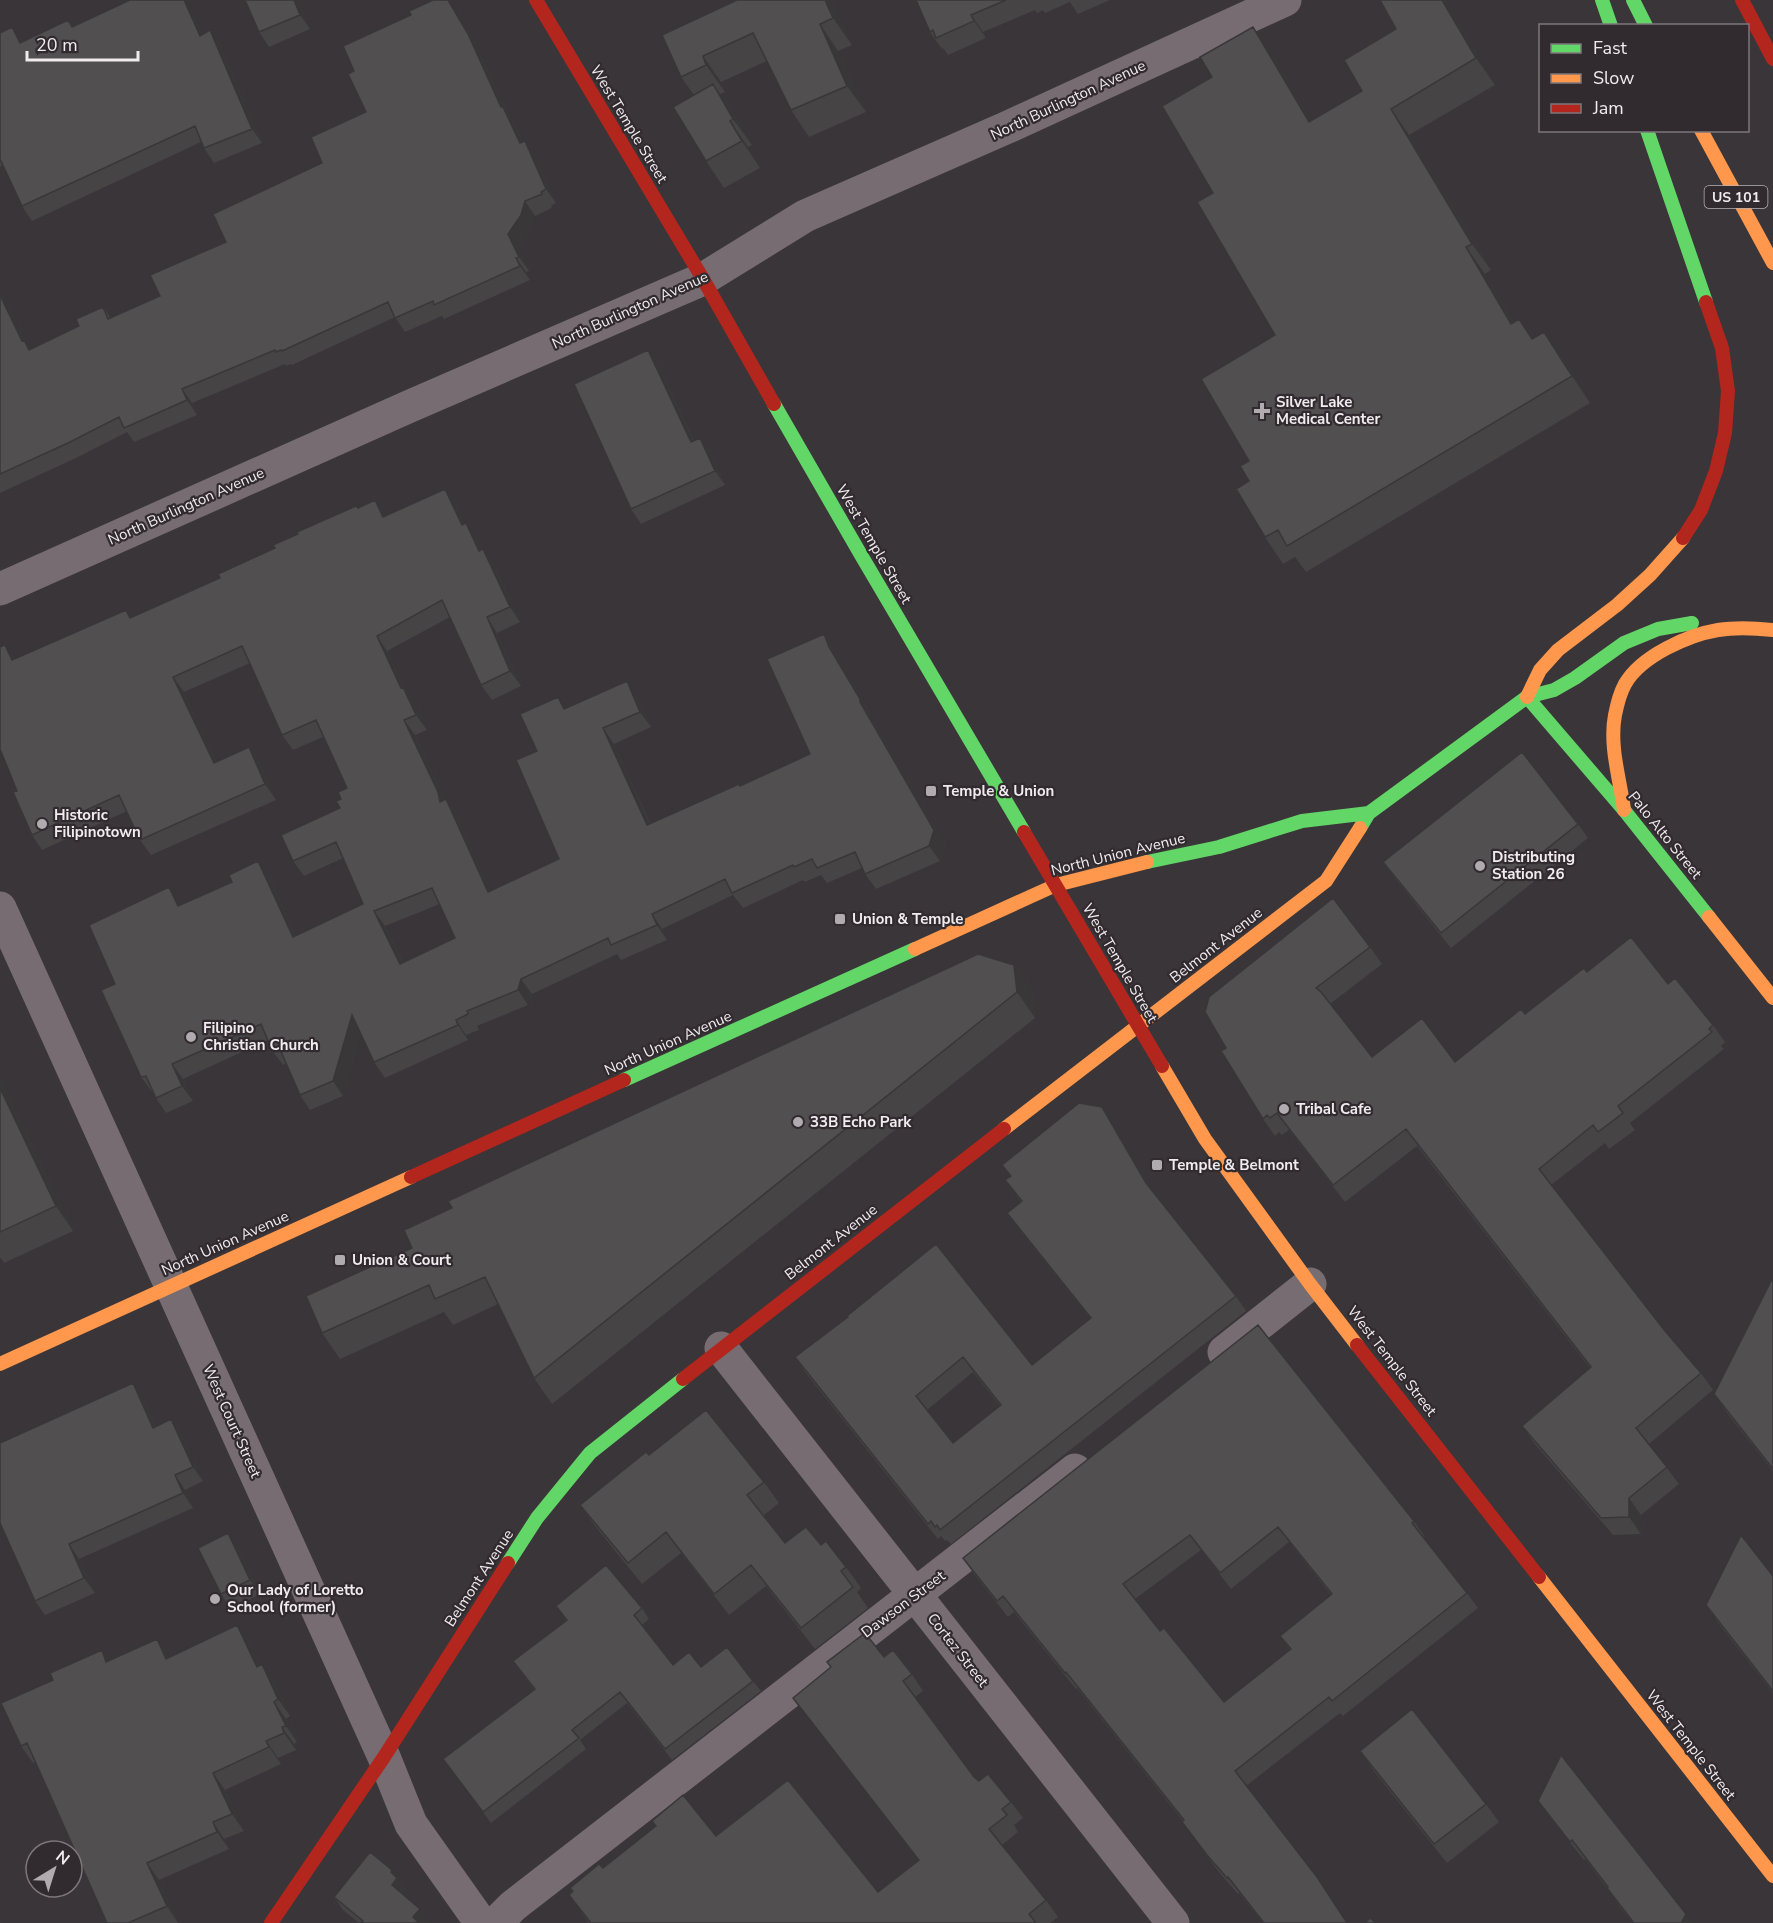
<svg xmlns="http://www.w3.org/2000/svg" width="1773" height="1923" font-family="'Nunito Sans',sans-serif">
<rect width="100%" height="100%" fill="#3a3538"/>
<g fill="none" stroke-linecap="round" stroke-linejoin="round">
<path stroke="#766c72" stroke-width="33" d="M0 589 408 407 703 279 805 216 1008 127 1285 0
M0 908 384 1757 411 1824 481 1923
M721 1348 1173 1923
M1224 1352 1310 1284
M496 1923 513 1906 1075 1470"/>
<path stroke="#63d668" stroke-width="14" d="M1602 0 1611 26
M1633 0 1646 26
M1647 130 1706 302
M774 404 861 555 1024 832
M1527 697 1624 810 1709 917
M1527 697 1554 690 1575 678 1624 643 1658 629 1692 623
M1360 828 1369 813 1527 697
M1147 862 1219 847 1302 821 1369 813
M624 1080 915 949
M508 1563 537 1518 590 1453 683 1379"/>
<path stroke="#ff974d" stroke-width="14" d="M1701 130 1773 263
M1527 697 1540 670 1558 650 1617 605 1650 575 1683 538
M1624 810C1620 779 1609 746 1615 715 1617 705 1620 693 1625 684 1641 656 1688 635 1718 630 1736 627 1755 628 1773 630
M1709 917 1773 998
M915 949 1056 885 1147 862
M1162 1066 1205 1139 1310 1284 1357 1345
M1004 1129 1326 881 1360 828
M0 1364 411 1177
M1539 1577 1773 1876"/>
<path stroke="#b3261e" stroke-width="14" d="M536 0 703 279 774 404
M1742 0 1773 59
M1683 538 1701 510 1716 471 1725 433 1728 391 1722 348 1706 302
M1024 832 1162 1066
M411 1177 624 1080
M1357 1345 1539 1577
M683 1379 1004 1129
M271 1923 384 1757 508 1563"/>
</g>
<path fill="#474445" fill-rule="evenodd" d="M245 0H297L310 29 269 47 259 32Z
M737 0H831L852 45 838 51 866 112 809 137 791 110 767 61 721 82 725 92 720 94 732 111 752 145 748 147 760 168 724 188 706 161 694 95 681 77Z
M916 0H1110L1078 14 1070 2 1045 13 1043 10 1037 13 1035 10 983 32 986 38 948 55 943 48 942 49 930 32Z
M1445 0 1495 85 1409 135 1491 270 1485 274 1513 322 1519 319 1532 338 1563 358 1590 403 1306 572 1295 557 1283 564 1265 537 1249 481 1275 335 1213 193 1272 53 1311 121 1362 91Z
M455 9 478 48 507 112 513 121 523 142 535 156 556 203 551 206 552 208 535 216 531 229 518 249 529 271 526 272 530 280 444 319 442 316 405 332 395 317 292 365 291 364 286 366 285 364 192 403 197 415 134 442 127 432 78 457 0 493V294L9 307 27 344 30 349 79 326 103 307 111 318 160 296 322 163 366 112 354 71Z
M68 20 73 26 202 34 220 45 262 143 214 163 204 148 201 142 32 221 22 206 3 165 0 167V33L23 42Z
M658 364 694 441 700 438 710 452 725 485 641 524 631 509Z
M456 504 464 523 476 538 482 550 494 564 520 622 497 633 521 686 492 700 481 685 450 617 387 651 405 689 414 702 427 730 415 735 445 800 446 799 456 814 491 891 559 859 537 751 566 708 637 696 651 727 614 744 650 823 740 786 810 754 824 634 834 649 839 662 871 714 870 717 945 845 940 861 876 889 865 874 862 868 827 883 821 875 805 882 803 880 743 908 733 895 662 929 667 940 621 960 617 954 532 994 528 1005 477 1026 479 1030 466 1035 468 1040 385 1078 374 1062 361 1035 343 1096 310 1110 300 1095 286 1063 283 1065 272 1050 268 1040 183 1079 193 1101 166 1113 156 1098 153 1092H152L141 1077 115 984 180 903 181 905 269 876 296 936 363 904 343 858 304 876 293 861 340 808 341 799 347 788 323 737 293 750 282 735 250 663 184 692 217 762 249 747 259 762 276 800 151 855 140 840 127 811 42 850 32 835 17 791 5 645 15 659 131 618 220 578 358 508 386 516ZM440 904 455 938 403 962 385 926Z
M1578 824 1588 838 1451 948 1393 876 1383 862Z
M1370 947 1382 964 1330 1004 1372 1057 1455 1062 1587 972 1668 984 1713 1025 1725 1042 1721 1046 1724 1049 1630 1123 1635 1130 1609 1149 1605 1143 1551 1185 1665 1331 1701 1373 1713 1390 1649 1444 1679 1484 1641 1515V1534L1613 1535 1534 1443 1522 1426 1590 1368 1417 1146 1345 1202 1289 1130 1282 1135 1279 1132 1275 1136 1263 1119 1226 1048Z
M1014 965 1032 991 1035 1018 552 1404 534 1378 498 1304 453 1325 444 1312 340 1359 322 1333 412 1248Z
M0 1076 73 1231 4 1263 1 1258 0 1259Z
M1112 1122 1152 1191 1236 1296 1246 1311 951 1544 947 1540 945 1541 941 1536 938 1539 805 1372 795 1357 848 1317 1032 1365 1091 1319 1018 1228 1007 1213 1021 1202 1005 1180 1010 1176 1002 1165ZM973 1372 1000 1406 953 1443 927 1410Z
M1773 1277V1471L1727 1413 1714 1394Z
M1258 1325 1414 1521 1425 1537 1423 1538 1467 1593 1478 1608 1343 1716 1340 1713 1246 1786 1348 1923H1263L1239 1893 1238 1894 1218 1871 1193 1837 1182 1822 1183 1821 1077 1688 1076 1689 1014 1612 1008 1617 974 1574 963 1558ZM1289 1542 1331 1595 1280 1636 1290 1650 1224 1702 1160 1631 1135 1599 1201 1550 1231 1589Z
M143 1397 156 1426 171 1419 181 1434 203 1481 185 1490 193 1508 79 1559 95 1593 45 1615 35 1601Z
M649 1455 764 1482 779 1503 764 1515 785 1543 821 1545 846 1567 861 1588 857 1592 868 1608 815 1649 766 1586 729 1615 681 1553 642 1584 595 1526 580 1505Z
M238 1547 260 1594 231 1609 221 1594Z
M1773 1576V1693L1719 1624 1706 1605Z
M556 1606 642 1608 649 1619 642 1625 673 1665 701 1667 753 1681 761 1691 672 1760 627 1703 580 1740 586 1749 491 1823 443 1759 534 1690 513 1661 566 1620Z
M249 1642 260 1665 274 1681 290 1716 286 1719 297 1742 294 1744 296 1750 278 1758 281 1764 225 1790 244 1831 224 1839 229 1849 159 1880 178 1923H107L35 1762 33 1763 21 1746 53 1680 102 1650 109 1661 169 1656V1658Z
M884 1657 912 1674 923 1691 915 1697 974 1777 979 1781 1011 1802 1023 1818 1014 1825 1018 1832 1002 1845 1046 1900 1058 1917 1050 1923H589L569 1895 572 1892 570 1888 603 1868 716 1836 878 1892 918 1860 805 1714 793 1698Z
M1360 1751 1486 1804 1499 1822 1447 1863 1373 1770Z
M1538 1801 1692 1923H1633L1620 1907 1607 1888 1585 1859 1584 1860 1551 1819Z
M392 1870 406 1891 403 1895 428 1922 427 1923H359L343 1910 334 1897Z"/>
<path fill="#393738" d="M184 0H187L210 50 200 36Z
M294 0H297L310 29 300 15Z
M448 0 455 9 478 48 507 112 513 121 530 158 520 143 501 107Z
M825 0H831L852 45 833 18Z
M1442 0H1445L1495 85 1476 58Z
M971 15 983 32 986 38 974 21Z
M820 24 838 51 866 112 847 86Z
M12 27 23 41 30 57 20 43Z
M1253 27 1272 53 1328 149 1309 122Z
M210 30 220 45 262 143 252 129Z
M703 56 721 82 725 92 706 65Z
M713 84 732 111 752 145 733 119Z
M1391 109 1409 135 1491 270 1472 244Z
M730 121 748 147 760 168 742 141Z
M525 141 535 156 556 203 546 189Z
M525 201 535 216 531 229 518 249 529 271 519 257 508 234Z
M1466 247 1485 274 1529 350 1511 324Z
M516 258 526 272 530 280 520 266Z
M0 294 9 307 27 344 34 355 39 364 22 341Z
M1544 332 1563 358 1590 403 1572 376Z
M648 350 658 364 701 457 691 442Z
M182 389 192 403 197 415 187 400Z
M700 438 710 452 725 485 715 471Z
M445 489 456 504 472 540 462 525Z
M375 500 386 515 394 532 383 517Z
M466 523 476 538 490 566 479 551Z
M483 549 494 564 520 622 510 607Z
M487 617 497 633 521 686 510 671Z
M824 634 834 649 839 662 871 714 870 717 945 845 940 861 929 846 829 647Z
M377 636 387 651 405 689 414 702 427 730 416 715 401 688Z
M5 645 16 660H12Z
M173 677 184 692 225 778 214 763Z
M627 681 637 696 651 727 640 712Z
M558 697 569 712 564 709Z
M404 720 415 735 448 807 440 802Z
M603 728 614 744 657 840 647 825Z
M249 747 259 762 276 800 265 784Z
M446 799 456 814 499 907 488 892Z
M258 861 269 876 303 952 293 937Z
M169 887 180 903 188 921 178 906Z
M374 911 385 926 411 979 400 964Z
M652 914 662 929 667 940 657 925Z
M1014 965 1032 991 1035 1018 1017 992Z
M521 979 532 994 528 1005 518 990Z
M352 1015 363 1030 343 1096 333 1081Z
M456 1020 466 1035 468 1040 458 1025Z
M172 1064 183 1079 193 1101 182 1086Z
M0 1076 73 1231 56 1206 0 1088Z
M1102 1107 1112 1122 1156 1198 1146 1183Z
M133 1383 143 1397 163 1442 153 1428Z
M171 1419 181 1434 203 1481 193 1467Z
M175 1475 185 1490 193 1508 183 1493Z
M1629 1498 1641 1515V1534L1629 1517Z
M228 1533 238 1547 260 1594 250 1580Z
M69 1544 79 1559 95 1593 84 1578Z
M237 1625 249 1642 269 1684 257 1667Z
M157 1639 169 1656 178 1676 166 1659Z
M102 1650 113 1667 106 1662Z
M262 1664 274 1681 290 1716 278 1699Z
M274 1702 286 1719 297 1742 286 1726Z
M282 1727 294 1744 296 1750 284 1733Z
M266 1741 278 1758 281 1764 269 1747Z
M213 1773 225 1790 244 1831 232 1814Z
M213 1822 224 1839 229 1849 217 1832Z
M147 1863 159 1880 178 1923 167 1906Z
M392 1870 406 1891 401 1898 392 1885 391 1872Z
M420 1909 428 1922 427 1923H417L413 1917Z
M1686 1914 1692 1923H1681Z
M0 1916 2 1919 3 1923H0Z"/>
<path fill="#524f50" stroke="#393738" stroke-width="1.5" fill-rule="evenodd" d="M130 0H184L200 36 210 30 252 129 204 148 195 126 22 206 0 159V33L12 27 20 43 68 20 72 27Z
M245 0H294L300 15 259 32Z
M433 0H448L468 34 501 107H503L520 143 525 141 546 189 541 192 542 194 525 201 521 215 508 234 519 257 516 258 520 266 434 305 433 301 395 318 388 302 282 351 281 350 276 352 275 350 182 389 187 400 124 428 119 417 68 443 0 474V295L22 341 24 340 29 350 79 326 76 319 103 307 108 319 160 296 150 275 226 242 213 214 322 163 311 137 366 112 348 74 354 71 343 46 411 15 409 11Z
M737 0H825L833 18 820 24 847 86 791 110 753 33 703 56 706 65 681 77 662 35Z
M916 0H1006L971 15 974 21 936 38 933 30 930 32Z
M1380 0H1442L1476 58 1391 109 1472 244 1466 247 1511 324 1519 319 1532 339 1544 332 1572 376 1287 546 1278 530 1265 537 1236 489 1249 481 1240 466 1249 461 1201 379 1275 335 1197 202 1213 193 1162 106 1212 77 1200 57 1253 27 1309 122 1362 91 1344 60 1396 29Z
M713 84 733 119 730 121 742 141 706 161 673 107Z
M648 350 691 442 700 438 715 471 631 509 574 384Z
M445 489 462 525 466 523 479 551 483 549 510 607 487 617 510 671 481 685 442 600 377 636 401 688 403 687 416 715 404 720 438 792 440 802 446 799 488 892 559 859 516 760 537 751 520 714 558 697 564 709 627 681 640 712 603 728 647 825 739 784 740 786 810 754 767 659 824 634 829 647 860 699V702L934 830 929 846 865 874 855 852 817 868 812 859 794 867 793 865 732 893 725 879 652 914 657 925 611 945 608 938 521 979 518 990 467 1011 468 1014 456 1020 458 1025 374 1062 352 1015 333 1081 300 1095 279 1047 272 1050 261 1024 172 1064 182 1086 156 1098 146 1076 141 1077 101 990 115 984 89 925 169 887 178 906 232 882 229 875 258 861 293 937 363 904 336 842 293 861 281 835 340 808 336 801 341 799 338 792 347 788 316 720 282 735 242 646 173 677 214 763 249 747 265 784 140 840 119 795 32 835 13 792 17 791 0 749V647L5 645 12 660 126 610 130 618 220 578 218 574 275 548 273 545 298 534 297 532 356 506 358 508 375 500 383 517ZM432 888 455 938 400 964 374 911Z
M1522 752 1578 824 1441 933 1383 862Z
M1333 898 1370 947 1316 988 1321 992 1372 1057 1422 1018 1455 1062 1521 1009 1525 1014 1584 968 1587 972 1631 937 1668 984 1675 978 1713 1025 1709 1029 1712 1032 1618 1106 1623 1113 1598 1132 1593 1125 1539 1169 1665 1331 1701 1373 1636 1428 1667 1467 1629 1498V1517L1601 1518 1522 1426 1591 1367 1406 1129 1333 1185 1277 1113 1270 1118 1267 1115 1263 1119 1221 1051 1226 1048 1205 1012 1209 997Z
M978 954 1014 965 1017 992 534 1378 485 1277 435 1299 429 1285 322 1333 306 1296 412 1248 404 1230 452 1208 448 1201Z
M0 1088 56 1206 0 1232Z
M1079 1103 1102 1107 1146 1183 1236 1296 940 1530 937 1525 935 1527 931 1521 928 1524 795 1357 848 1317 847 1316 936 1244 1032 1365 1091 1318 1007 1213 1022 1201 1005 1180 1011 1176 1002 1165ZM963 1357 1001 1405 953 1443 916 1396Z
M1773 1277V1469L1714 1394Z
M1258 1325 1414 1521 1412 1523 1467 1593 1332 1701 1329 1697 1235 1771 1317 1877 1347 1923H1264L1228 1877 1227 1878 1207 1855 1182 1822 1184 1820 1066 1672 1065 1673 1003 1596 997 1601 963 1558ZM1278 1527 1332 1594 1280 1636 1291 1649 1224 1702 1164 1628 1160 1631 1123 1584 1190 1535 1220 1573Z
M133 1383 153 1428 171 1419 193 1467 175 1475 183 1493 69 1544 84 1578 35 1601 0 1523V1443Z
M706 1410 764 1482 747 1495 785 1543 806 1527 821 1545 826 1541 846 1567 841 1571 853 1587 801 1628 751 1565 714 1594 666 1532 628 1563 580 1505 646 1452 649 1455Z
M228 1533 250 1580 221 1594 198 1548Z
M1741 1535 1773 1576V1691L1706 1605Z
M606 1565 642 1608 634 1615 673 1665 689 1652 701 1667 727 1647 753 1681 665 1749 620 1692 572 1730 579 1738 483 1812 443 1759 535 1689 513 1661 567 1620 556 1606Z
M237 1625 257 1667 262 1664 278 1699 274 1702 286 1726 282 1727 284 1733 266 1741 269 1747 213 1773 232 1814 213 1822 217 1832 147 1863 167 1906 128 1923H107L27 1743 21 1746 1 1703 53 1680 50 1673 102 1650 106 1662 157 1639 166 1659Z
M865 1633 884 1657 893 1650 912 1674 903 1681 974 1777 979 1781 988 1774 1011 1802 1002 1809 1007 1815 989 1829 1046 1900 1029 1914 1036 1923H591L569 1895 573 1891 570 1888 599 1864 603 1868 656 1826 652 1821 683 1795 716 1836 788 1780 878 1892 919 1860 793 1698 831 1667 827 1662Z
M1412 1709 1486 1804 1434 1844 1360 1751Z
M1561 1755 1686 1914 1681 1923H1634L1607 1888 1608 1887 1572 1840 1570 1842 1538 1801Z
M370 1852 392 1870 391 1872 397 1878 392 1885 420 1909 413 1917 419 1923H360L363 1921 334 1897Z
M1370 1918 1376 1923H1365Z"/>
<g fill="#b0abae" stroke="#312a2e" stroke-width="2">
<path d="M1259 402h6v6h6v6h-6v6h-6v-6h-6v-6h6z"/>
<rect x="925" y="785" width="12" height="12" rx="3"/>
<circle cx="42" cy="824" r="6"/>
<circle cx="1480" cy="866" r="6"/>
<rect x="834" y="913" width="12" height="12" rx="3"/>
<circle cx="191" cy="1037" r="6"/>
<circle cx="1284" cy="1109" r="6"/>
<circle cx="798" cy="1122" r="6"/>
<rect x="1151" y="1159" width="12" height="12" rx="3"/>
<rect x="334" y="1254" width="12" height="12" rx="3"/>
<circle cx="215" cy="1599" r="6"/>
</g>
<g text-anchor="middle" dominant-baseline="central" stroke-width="4.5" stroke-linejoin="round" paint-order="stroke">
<rect fill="#312a2e" stroke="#b7b1b4" stroke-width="1.5" x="1704.5" y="186" width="63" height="22" rx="4.5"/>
<g font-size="14" font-weight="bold" fill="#f0ebee">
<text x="1736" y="197">US 101</text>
</g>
<g font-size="15" fill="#f0ebee" stroke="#312a2e">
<text transform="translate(1068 100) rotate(-25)">North Burlington Avenue</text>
<text transform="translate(629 124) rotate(59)">West Temple Street</text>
<text transform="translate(630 310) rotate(-24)">North Burlington Avenue</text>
<text transform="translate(186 506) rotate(-24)">North Burlington Avenue</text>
<text transform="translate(874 544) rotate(60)">West Temple Street</text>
<text transform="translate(1665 835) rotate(51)">Palo Alto Street</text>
<text transform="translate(1118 854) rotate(-14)">North Union Avenue</text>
<text transform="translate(1216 945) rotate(-38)">Belmont Avenue</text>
<text transform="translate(1120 963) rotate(60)">West Temple Street</text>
<text transform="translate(668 1043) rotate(-24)">North Union Avenue</text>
<text transform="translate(831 1242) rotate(-38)">Belmont Avenue</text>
<text transform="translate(225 1243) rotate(-24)">North Union Avenue</text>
<text transform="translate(1392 1361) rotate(52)">West Temple Street</text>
<text transform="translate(232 1421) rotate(66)">West Court Street</text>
<text transform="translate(479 1578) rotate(-57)">Belmont Avenue</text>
<text transform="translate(903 1604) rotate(-37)">Dawson Street</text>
<text transform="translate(958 1650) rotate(52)">Cortez Street</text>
<text transform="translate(1691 1745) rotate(52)">West Temple Street</text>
</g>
<g font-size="15" font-weight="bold" fill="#f0ebee" stroke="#312a2e" text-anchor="start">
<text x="1276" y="402">Silver Lake<tspan x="1276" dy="17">Medical Center</tspan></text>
<text x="943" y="791">Temple &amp; Union</text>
<text x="54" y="815">Historic<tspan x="54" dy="17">Filipinotown</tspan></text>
<text x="1492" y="857">Distributing<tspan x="1492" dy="17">Station 26</tspan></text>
<text x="852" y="919">Union &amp; Temple</text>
<text x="203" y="1028">Filipino<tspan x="203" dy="17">Christian Church</tspan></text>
<text x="1296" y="1109">Tribal Cafe</text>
<text x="810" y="1122">33B Echo Park</text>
<text x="1169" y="1165">Temple &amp; Belmont</text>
<text x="352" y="1260">Union &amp; Court</text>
<text x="227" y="1590">Our Lady of Loretto<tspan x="227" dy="17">School (former)</tspan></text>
</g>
</g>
<rect x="1539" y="24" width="210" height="108" fill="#312a2e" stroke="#7d777b" stroke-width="1.5"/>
<rect x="1551" y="44" width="30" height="9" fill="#63d668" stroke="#7d777b" stroke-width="1.5"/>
<text x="1593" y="54" font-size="18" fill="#f0ebee">Fast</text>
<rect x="1551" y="74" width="30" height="9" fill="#ff974d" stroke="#7d777b" stroke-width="1.5"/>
<text x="1593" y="84" font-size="18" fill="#f0ebee">Slow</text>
<rect x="1551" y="104" width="30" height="9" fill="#b3261e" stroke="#7d777b" stroke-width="1.5"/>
<text x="1593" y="114" font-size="18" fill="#f0ebee">Jam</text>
<g transform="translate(54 1869) rotate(38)"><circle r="28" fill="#312a2e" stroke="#7d777b" stroke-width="1.5"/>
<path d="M0-4.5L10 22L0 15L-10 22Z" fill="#b0abae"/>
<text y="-9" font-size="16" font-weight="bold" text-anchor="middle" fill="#f0ebee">N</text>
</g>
<path d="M27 51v9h111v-9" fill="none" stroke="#f0ebee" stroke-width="3"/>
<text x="36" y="51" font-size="18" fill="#f0ebee" stroke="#312a2e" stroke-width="4.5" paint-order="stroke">20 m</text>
</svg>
